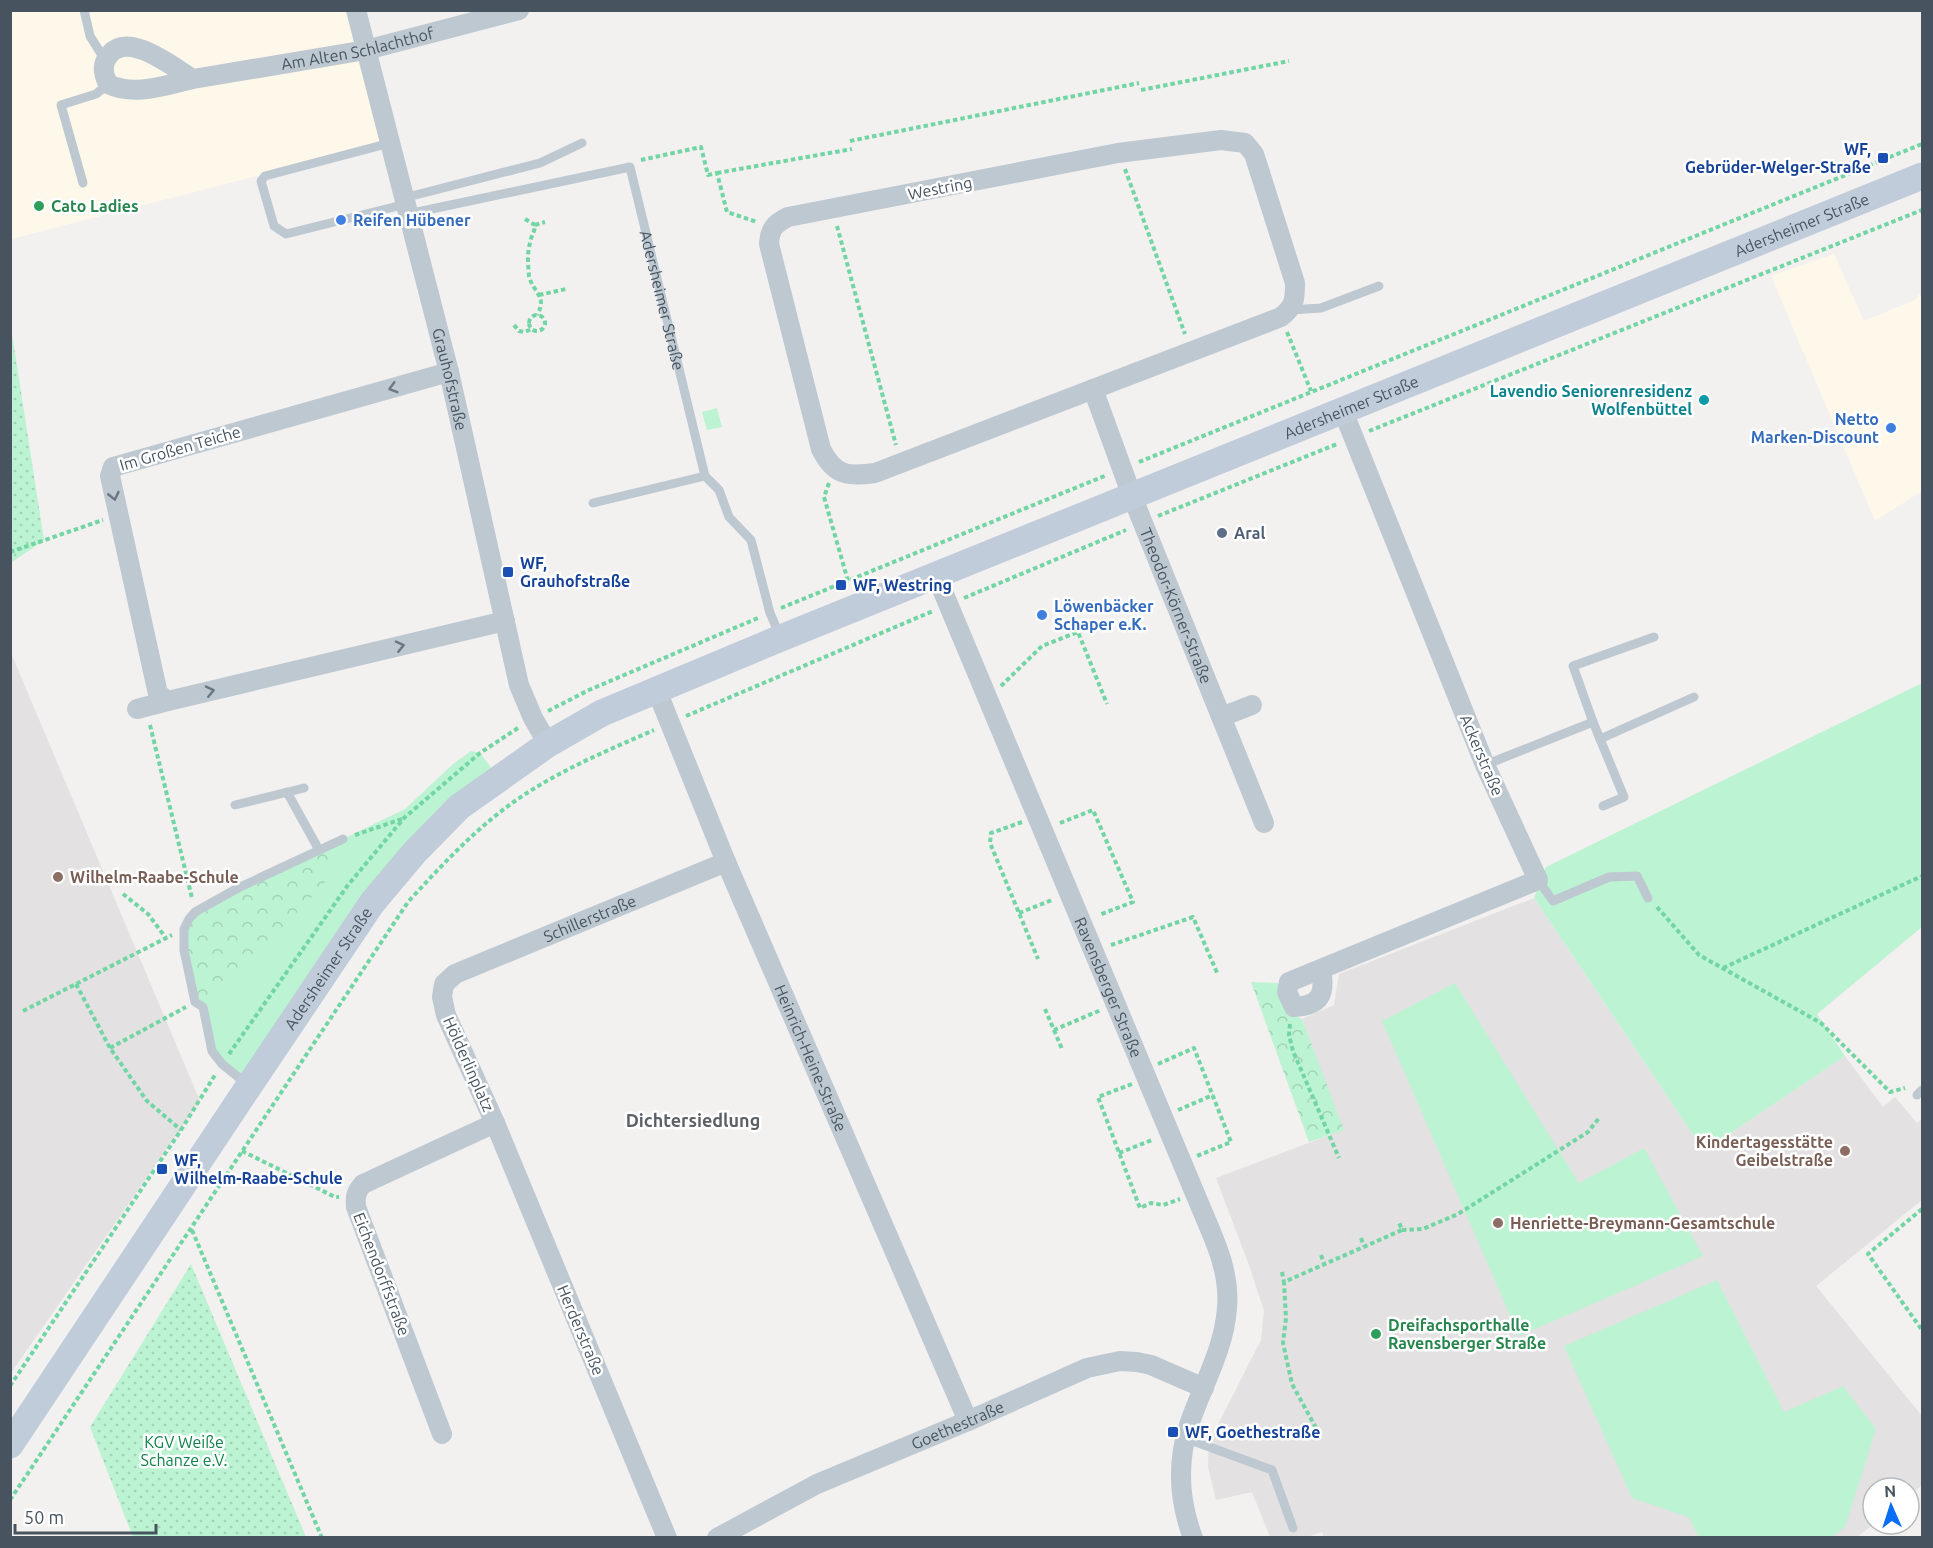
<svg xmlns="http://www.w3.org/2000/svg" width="1933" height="1548" font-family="Ubuntu,sans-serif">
<defs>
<pattern id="forest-crowns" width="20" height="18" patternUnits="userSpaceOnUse" patternTransform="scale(1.5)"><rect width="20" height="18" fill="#bcf3d2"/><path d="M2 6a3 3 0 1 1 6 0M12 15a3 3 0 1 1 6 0" fill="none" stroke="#a3d2b7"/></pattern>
<pattern id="garden-dots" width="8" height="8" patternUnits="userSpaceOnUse" patternTransform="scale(1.5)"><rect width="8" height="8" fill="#bcf3d2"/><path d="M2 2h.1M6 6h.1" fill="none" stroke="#a3d2b7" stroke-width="1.8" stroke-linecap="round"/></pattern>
</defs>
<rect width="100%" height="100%" fill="#f3f0f0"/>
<path fill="#fef8ea" d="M11 11H355L390 142 11 239Z
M1834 254 1864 321 1915 300 1919 294 1922 297V491L1875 521 1771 276Z"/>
<path fill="#e4e1e2" d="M11 653 200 1101 11 1373H10Z
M1534 898 1704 1151 1845 1056 1883 1107 1895 1097 1917 1123 1922 1119V1200L1816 1286 1922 1416V1485L1909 1496V1488H1873L1874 1524 1857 1537 1324 1538 1322 1532 1307 1537H1270L1252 1492 1216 1500 1208 1467 1209 1442 1261 1340 1264 1311 1250 1268 1216 1178 1343 1130 1302 1019 1334 1005 1339 974Z"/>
<path fill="#bcf3d2" d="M717 408 722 427 707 430 702 412Z
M1922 683V927L1817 1014 1845 1056 1704 1151 1534 898 1546 867Z
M471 751 480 753 499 778 459 807 249 1086 212 1051 184 929 343 839 405 809 453 764Z
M1455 983 1579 1183 1644 1148 1703 1256 1519 1336 1382 1021Z
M1717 1280 1784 1412 1843 1386 1876 1429 1845 1527 1832 1537H1699L1688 1517 1632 1498 1564 1346Z"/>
<path fill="url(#forest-crowns)" d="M343 839 336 864 321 888 203 1007 195 1002C189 975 174 935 195 912Z
M1251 982 1278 983 1289 1013 1302 1019 1344 1130 1309 1142Z"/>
<path fill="url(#garden-dots)" d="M10 321 44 540 11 563H10Z
M191 1264 306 1537H133L90 1427Z"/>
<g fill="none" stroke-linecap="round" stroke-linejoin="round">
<path stroke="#71d5a4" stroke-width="4" stroke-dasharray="4.5 3" stroke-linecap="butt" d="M1141 90 1289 61
M850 141 1139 83
M641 160 701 147 708 175 717 173 727 212 757 222
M1125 169 1185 334
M717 173 852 149
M525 219 535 225C535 232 531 236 530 243 527 253 528 265 529 276 533 293 548 296 537 315
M535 225 545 222
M837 226 896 445
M539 295 566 289
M529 323a8 8 0 1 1 16 0a8 8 0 1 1-16 0Z
M514 325 519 331 524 332 532 329
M1287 332 1311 391
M1369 431 1922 210
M1139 462 1922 144
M829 483 824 497 848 581
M1158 516 1337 444
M10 552 103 520
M964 598 1126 530
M781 608 1107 475
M1001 686 1042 646 1078 632 1107 704
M548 711 589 690 758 618
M686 716 933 611
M150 725 192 898
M1022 822 991 833 990 843 1038 959
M1060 823 1093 810 1133 902 1099 915
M355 835 402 819
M123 894 148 914 166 938
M1657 907 1699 955 1821 1023 1890 1092 1905 1088
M1019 913 1052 900
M1111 945 1193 917 1218 975
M1723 968 1922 876
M76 984 110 1048 147 1101 181 1130
M1045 1009 1054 1030 1101 1010
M23 1011 172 935
M1290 1024 1289 1035 1293 1051 1339 1158
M1054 1030 1062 1049
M110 1048 186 1007
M229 1054 348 885 404 818 480 753 518 728
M1158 1064 1194 1048 1231 1142 1197 1156
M1132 1084 1098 1097 1140 1208 1151 1203 1163 1205 1180 1199
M1178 1110 1213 1095
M242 1151 335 1197H339
M1119 1153 1152 1140
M1922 1209 1868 1254 1922 1330
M192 1230 322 1538
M1402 1230 1423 1229 1458 1214 1588 1132 1599 1118
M1361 1238 1364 1246
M1321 1255 1324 1263
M1282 1272 1284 1282
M10 1386 181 1130 215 1075
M1316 1428 1292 1384 1283 1343 1286 1318 1284 1282 1402 1230 1399 1222
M10 1500 408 902C442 865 474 830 515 801 558 771 606 751 654 730"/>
<g stroke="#bdc8d1" stroke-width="9">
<path d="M84 10 90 36 105 60"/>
<path d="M390 143 265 176 261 181 274 226 286 234 406 204"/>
<path d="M83 183 61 105 96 94 108 84"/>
<path d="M404 198 540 163 582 143"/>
<path id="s1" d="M408 214 630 167 705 476 719 490 729 517 751 540 770 613 780 636"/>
<path d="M1291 310 1321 308 1379 286"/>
<path d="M593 503 705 476"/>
<path d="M1593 722 1624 797 1603 806"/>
<path d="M1600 739 1694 697"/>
<path d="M1485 765 1593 722 1573 666 1654 637"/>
<path d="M287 792 319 850"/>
<path d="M235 805 304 788"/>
<path d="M1538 880 1553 901 1609 877 1637 876 1648 898"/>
<path d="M248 1085 222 1064 212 1051 203 1007 195 1002 184 950V929L189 919 195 912 238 888 343 839"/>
<path d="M1917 1095 1922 1090"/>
<path d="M1185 1438 1272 1470 1293 1528"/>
</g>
<g stroke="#bdc8d1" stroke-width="20">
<path id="s2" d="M356 10 449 372 519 685 533 718 548 744"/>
<path id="s3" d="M193 79C165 85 135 97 108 84 103 73 101 64 110 54 129 31 174 68 193 79L366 50 519 10"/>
<path d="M1221 140 1245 143 1254 154 1295 283C1295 299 1295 306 1281 317L875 473C847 477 834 475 821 449L769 244C770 229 774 224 788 217L1118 153Z"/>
<path d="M449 372 113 467 110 476 158 694 168 701 505 621"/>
<path id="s4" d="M1093 389 1132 496 1264 823"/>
<path id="s5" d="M936 575 1204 1215C1217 1245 1230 1275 1227 1308 1224 1350 1202 1386 1189 1425 1177 1462 1179 1501 1193 1538"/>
<path id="s6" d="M657 691 726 862 968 1421"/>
<path d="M137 709 168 701"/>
<path d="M1221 717 1252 705"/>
<path d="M1321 970C1326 994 1320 1006 1294 1007L1287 992 1289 982 1538 880 1485 765 1343 411"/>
<path d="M442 1434 356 1207C355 1196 356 1192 363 1184L495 1123"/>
<path id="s7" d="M667 1538 495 1123 446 1015 442 997 444 984 455 974 726 862"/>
<path id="s8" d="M717 1538 817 1484 968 1421 1087 1368 1120 1361 1137 1362 1151 1365 1204 1388"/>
</g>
<path stroke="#c0ccd9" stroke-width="27" id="s9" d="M10 1445 249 1086 372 903 414 853 459 807 548 744 602 713 781 638 1922 176"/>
</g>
<defs><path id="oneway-chevron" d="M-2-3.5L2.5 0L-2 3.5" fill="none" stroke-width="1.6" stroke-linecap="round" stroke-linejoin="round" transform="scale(1.5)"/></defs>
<g stroke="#6a7782">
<use href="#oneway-chevron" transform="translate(393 388) rotate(164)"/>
<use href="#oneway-chevron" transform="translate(114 496) rotate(77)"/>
<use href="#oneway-chevron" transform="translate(400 646) rotate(-13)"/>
<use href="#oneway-chevron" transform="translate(210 691) rotate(-13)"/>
</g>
<g fill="#1a4fb4" stroke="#fff" stroke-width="2">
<rect x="1877" y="152" width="12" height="12" rx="3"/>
<rect x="502" y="566" width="12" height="12" rx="3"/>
<rect x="835" y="579" width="12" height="12" rx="3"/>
<rect x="156" y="1163" width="12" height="12" rx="3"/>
<rect x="1167" y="1426" width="12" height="12" rx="3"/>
</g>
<g fill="#2e9e5b" stroke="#fff" stroke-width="2">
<circle cx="39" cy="206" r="6"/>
<circle cx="1376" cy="1334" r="6"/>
</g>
<g fill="#3f7fe0" stroke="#fff" stroke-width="2">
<circle cx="341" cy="220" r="6"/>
<circle cx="1891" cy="428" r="6"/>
<circle cx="1042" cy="615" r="6"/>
</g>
<circle fill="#0f9aa8" stroke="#fff" stroke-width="2" cx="1704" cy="400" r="6"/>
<circle fill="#5c6f8a" stroke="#fff" stroke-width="2" cx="1222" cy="533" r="6"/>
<g fill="#8d6e63" stroke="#fff" stroke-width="2">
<circle cx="58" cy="877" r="6"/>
<circle cx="1845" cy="1151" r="6"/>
<circle cx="1498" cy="1223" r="6"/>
</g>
<g text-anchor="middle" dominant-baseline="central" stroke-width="5" stroke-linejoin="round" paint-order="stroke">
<g font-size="16" fill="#475460" stroke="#fff">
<text stroke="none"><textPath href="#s3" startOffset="380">Am Alten Schlachthof</textPath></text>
<text transform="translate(940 188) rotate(-11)">Westring</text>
<text stroke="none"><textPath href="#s9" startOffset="2248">Adersheimer Straße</textPath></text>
<text stroke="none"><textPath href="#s1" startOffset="364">Adersheimer Straße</textPath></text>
<text stroke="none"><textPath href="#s2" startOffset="381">Grauhofstraße</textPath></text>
<text stroke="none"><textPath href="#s9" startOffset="1762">Adersheimer Straße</textPath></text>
<text transform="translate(180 448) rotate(-16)">Im Großen Teiche</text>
<text stroke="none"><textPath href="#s4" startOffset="232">Theodor-Körner-Straße</textPath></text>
<text transform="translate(1482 755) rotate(67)">Ackerstraße</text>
<text stroke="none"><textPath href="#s7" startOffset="760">Schillerstraße</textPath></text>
<text stroke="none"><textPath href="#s9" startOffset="573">Adersheimer Straße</textPath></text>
<text stroke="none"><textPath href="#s5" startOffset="447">Ravensberger Straße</textPath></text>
<text stroke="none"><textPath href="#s6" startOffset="398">Heinrich-Heine-Straße</textPath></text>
<text transform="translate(469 1064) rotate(66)">Hölderlinplatz</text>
<text transform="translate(382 1274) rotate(69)">Eichendorffstraße</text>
<text transform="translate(581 1330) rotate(67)">Herderstraße</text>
<text stroke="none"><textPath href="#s8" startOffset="266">Goethestraße</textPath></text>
</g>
<g font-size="16" font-weight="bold" fill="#164399" stroke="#fff" text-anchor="start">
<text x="1871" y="149" text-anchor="end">WF,<tspan x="1871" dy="18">Gebrüder-Welger-Straße</tspan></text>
<text x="520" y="563">WF,<tspan x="520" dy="18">Grauhofstraße</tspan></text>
<text x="853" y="585">WF, Westring</text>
<text x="174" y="1160">WF,<tspan x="174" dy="18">Wilhelm-Raabe-Schule</tspan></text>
<text x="1185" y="1432">WF, Goethestraße</text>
</g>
<g font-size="16" font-weight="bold" fill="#27864d" stroke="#fff" text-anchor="start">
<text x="51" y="206">Cato Ladies</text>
<text x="1388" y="1325">Dreifachsporthalle<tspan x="1388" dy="18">Ravensberger Straße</tspan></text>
</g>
<g font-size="16" font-weight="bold" fill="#366cbe" stroke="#fff" text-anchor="start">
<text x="353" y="220">Reifen Hübener</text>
<text x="1879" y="419" text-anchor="end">Netto<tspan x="1879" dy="18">Marken-Discount</tspan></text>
<text x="1054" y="606">Löwenbäcker<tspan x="1054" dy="18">Schaper e.K.</tspan></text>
</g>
<g font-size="16" font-weight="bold" fill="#0d838f" stroke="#fff" text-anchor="end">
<text x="1692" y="391">Lavendio Seniorenresidenz<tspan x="1692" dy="18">Wolfenbüttel</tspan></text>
</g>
<g font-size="16" font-weight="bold" fill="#4e5e75" stroke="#fff" text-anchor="start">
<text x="1234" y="533">Aral</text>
</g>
<g font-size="16" font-weight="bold" fill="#785e54" stroke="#fff" text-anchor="start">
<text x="70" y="877">Wilhelm-Raabe-Schule</text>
<text x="1833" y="1142" text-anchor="end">Kindertagesstätte<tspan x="1833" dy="18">Geibelstraße</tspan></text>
<text x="1510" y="1223">Henriette-Breymann-Gesamtschule</text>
</g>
<g font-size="16" fill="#0f834a" stroke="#fff">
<text x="184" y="1442">KGV Weiße<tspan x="184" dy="18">Schanze e.V.</tspan></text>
</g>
<g font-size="18" font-weight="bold" fill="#5c6166" stroke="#fff">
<text x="693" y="1120">Dichtersiedlung</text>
</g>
</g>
<rect width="1933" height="1548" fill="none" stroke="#475460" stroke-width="24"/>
<g transform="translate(1891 1506) rotate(357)"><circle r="28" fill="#ffffff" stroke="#b5bbbf" stroke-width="1.5"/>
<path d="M0-4.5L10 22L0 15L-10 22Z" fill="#0a6ef4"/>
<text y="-9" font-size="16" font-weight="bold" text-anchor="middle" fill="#475460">N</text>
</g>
<path d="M15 1524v9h141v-9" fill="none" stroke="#475460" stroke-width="3"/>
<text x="24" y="1524" font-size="18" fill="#475460" stroke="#ffffff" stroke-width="4.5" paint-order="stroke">50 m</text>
</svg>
